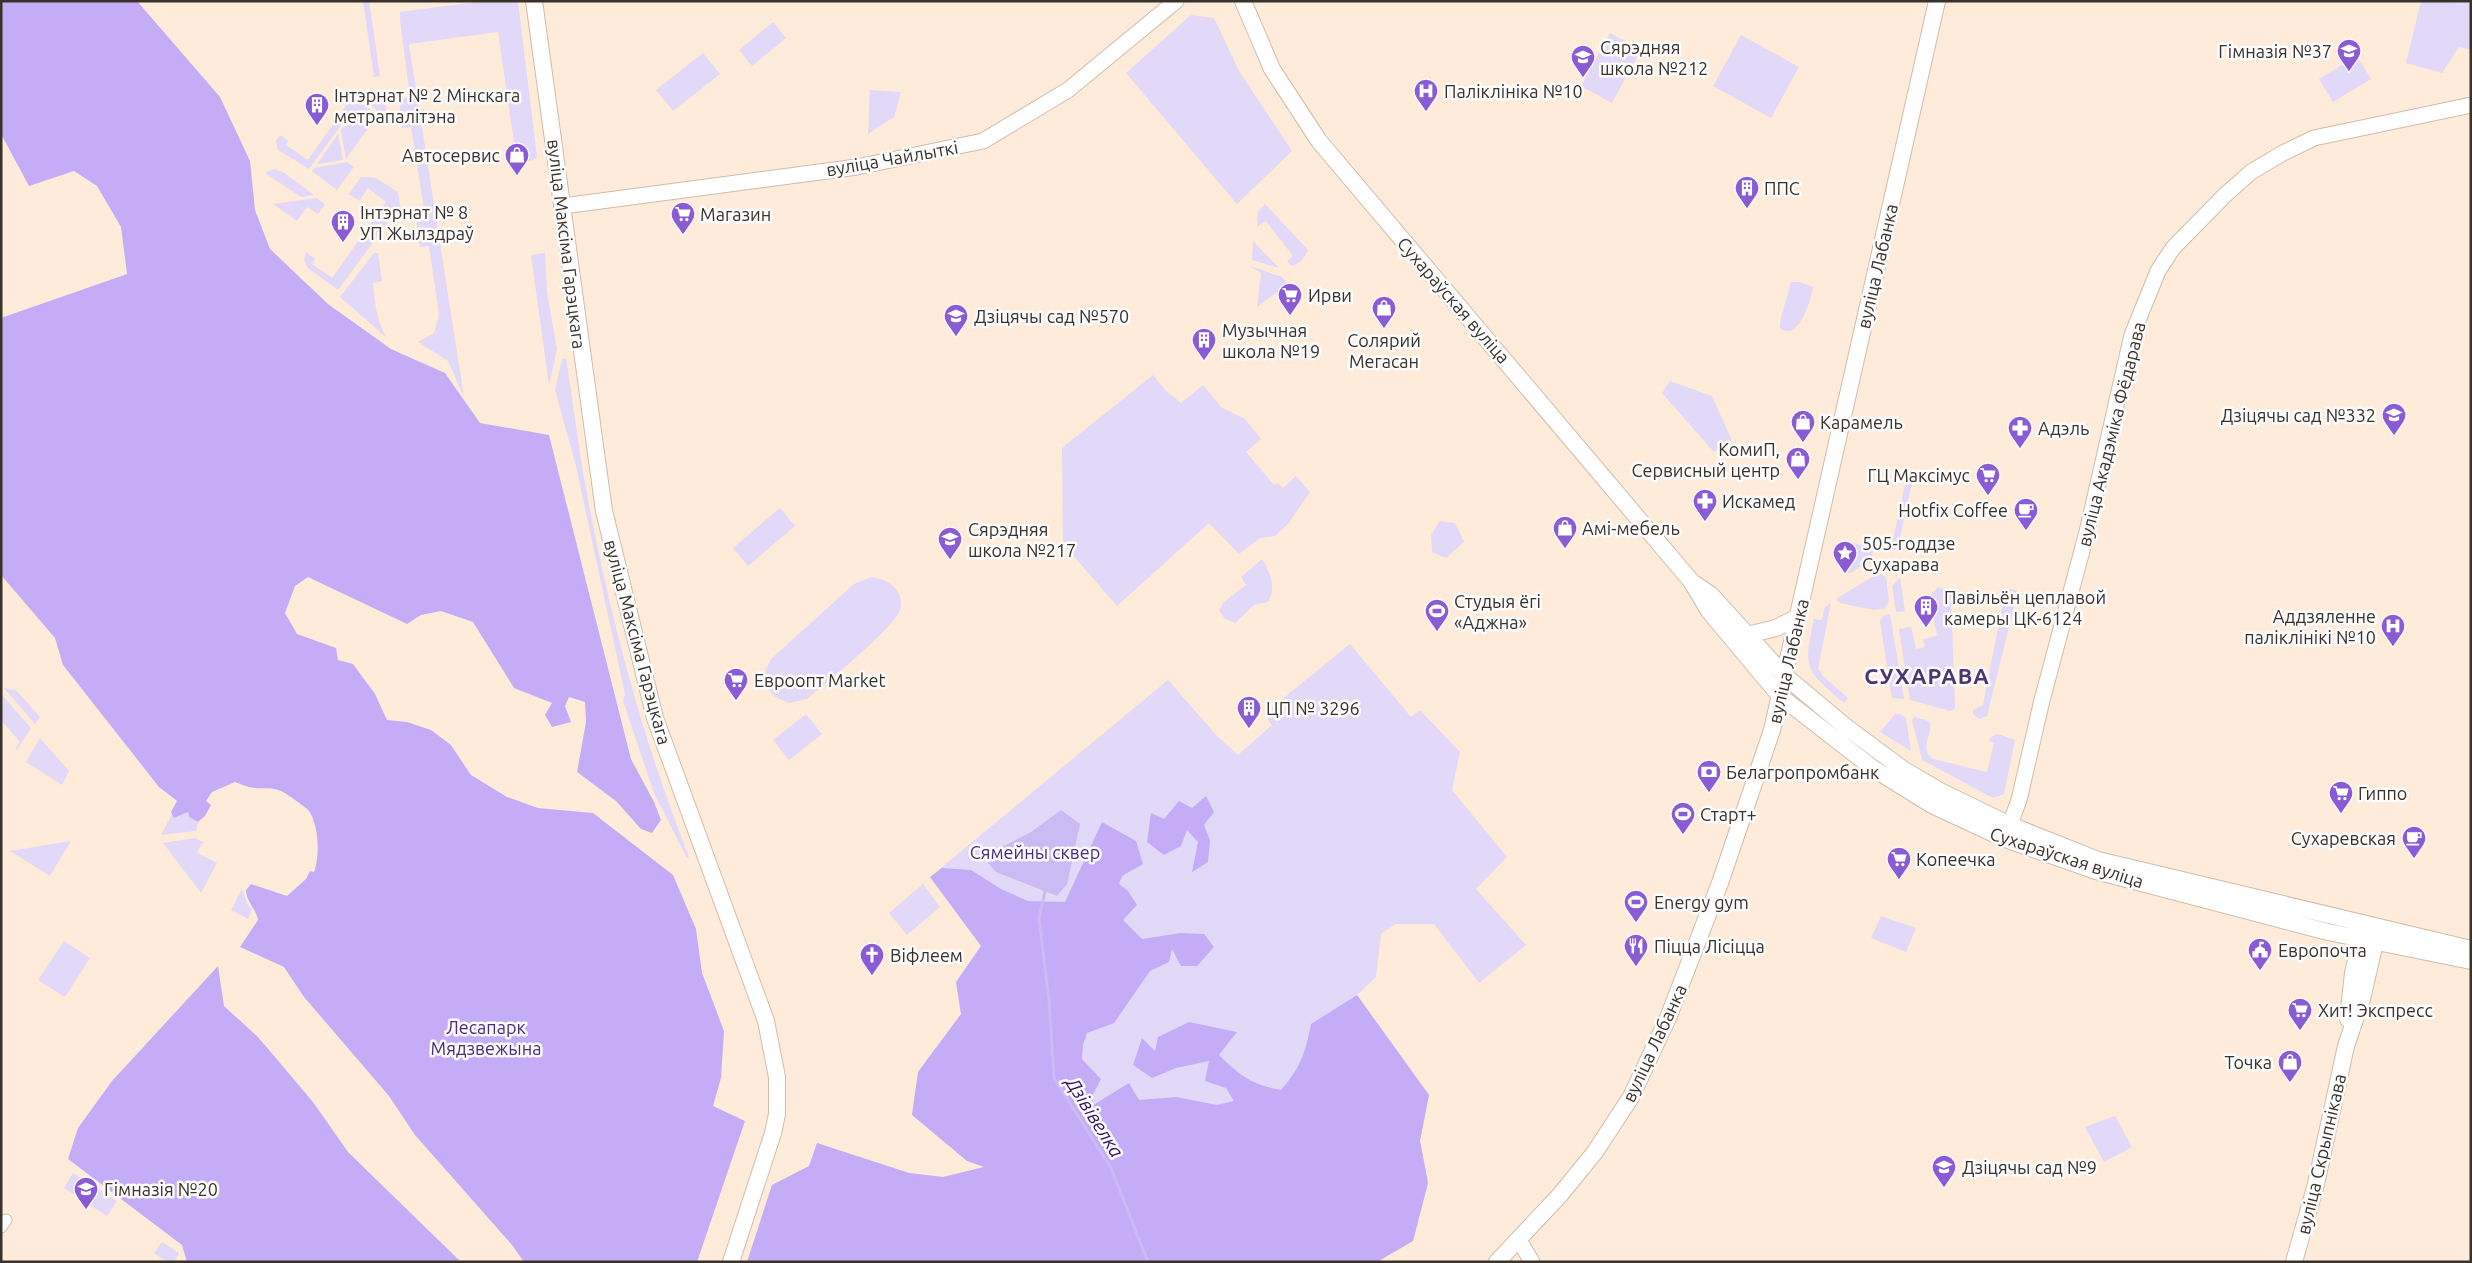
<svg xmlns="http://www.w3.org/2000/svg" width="2472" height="1263" font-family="Ubuntu,sans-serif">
<rect width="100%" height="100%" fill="#ffebd9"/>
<path fill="#e1d9f7" d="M363 1H369L380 76 374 77Z
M484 1 518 2 537 157 533 160 517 163 498 32 409 44 464 397 448 361 418 342 434 333 439 314 429 246 420 247 416 218 425 216 411 127 402 128 399 99 410 97 400 20V12Z
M2421 1 2471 3V50L2459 47 2442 73 2406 63Z
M1191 15 1214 18 1239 71 1292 151 1237 204 1126 73Z
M773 22 786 38 752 66 739 50Z
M1610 33 1641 50 1612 103 1581 86Z
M1741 35 1799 67 1771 118 1713 86Z
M703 53 720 74 673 111 656 90Z
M2357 56 2371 79 2333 102 2319 79Z
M870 90 901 92 894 117 868 134Z
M384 94 387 113 385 116 361 98Z
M352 97 372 111 347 117 309 169 278 150 276 141 280 135 288 141 286 145 308 160Z
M378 115 346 159 341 130 349 121Z
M338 134 343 160 317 164Z
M347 162 354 167 337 190 312 171 314 168Z
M274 169 283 172 314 195 301 197 265 173Z
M361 177 376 178 398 192 400 206 338 290 308 268 304 260 306 252 315 259 312 264 332 278 386 202 368 188 359 201 349 194Z
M316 198 325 204 318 214 307 207 297 221 273 204Z
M1265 204 1308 250C1304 258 1300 264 1291 266L1287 261 1293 256 1266 221 1257 227 1258 212Z
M1253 241 1279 268 1252 260Z
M374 253H378L382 281 373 283C375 302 376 321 387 338L340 297Z
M545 253 547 293 557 349 549 385 531 255Z
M1250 266 1282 277 1288 284 1257 307 1261 273Z
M1791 282H1799L1813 287C1811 300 1799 342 1780 328 1779 320 1789 293 1791 282Z
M566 358C573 401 578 446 586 489 609 614 642 738 689 857L687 858 654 793 623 701 625 694 576 466 555 390 562 359Z
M1153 375 1165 390 1181 403 1203 385 1221 407 1245 419 1261 439 1246 452 1274 485 1278 483 1283 488 1296 476 1310 492 1288 524 1275 536 1260 538 1239 554 1209 523 1117 606 1063 544 1062 448Z
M1670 381 1712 396 1732 441 1714 452 1662 393Z
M1906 481 1912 483 1898 547 1894 550 1891 548Z
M780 508 795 526 748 566 733 548Z
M1440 521 1455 523 1464 542 1446 558 1432 552 1431 535Z
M1846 541 1875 549 1869 561 1851 573 1843 572 1837 563 1841 545Z
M1262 559C1270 573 1277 587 1268 602L1254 605 1235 623 1224 618 1219 610 1224 602 1246 585 1241 577Z
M1879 573 1886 577 1889 602 1884 609 1874 610 1840 603 1836 599Z
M872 577C888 580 902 587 901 607 899 625 824 684 807 699L789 703 775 697 767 688 764 674 771 659 854 584Z
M1900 578 1905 611 1896 612 1892 586Z
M1938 587 1951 593 1955 708 1950 711 1910 700 1899 629 1911 627 1916 649 1925 647 1923 639 1937 636 1933 616 1919 618 1918 609Z
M2009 589 2018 591 1987 716 1979 719 1973 714V710L1983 705 2004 597Z
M1831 603 1818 669 1824 677 1848 698 1844 703C1805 670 1803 669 1814 619L1822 620 1825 607Z
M1890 614 1904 699 1892 698 1880 621 1883 616Z
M1350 644 1411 717 1420 710 1460 752 1452 790 1507 857 1476 889 1526 945 1479 983 1434 924H1395L1381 934 1376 977 1357 995 1429 1095 1420 1141 1428 1183 1413 1241 1377 1262H747L772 1185 809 1166 817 1143 909 1173 943 1177 984 1167 967 1161 912 1115 918 1072 961 1014 956 982 981 946 930 877 1168 680 1218 737 1238 755 1272 725 1264 714Z
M4 688 16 690 40 717 35 724Z
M1 694 31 728 17 750 16 748 20 742 1 720Z
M806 714 822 734 789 760 773 740Z
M1895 714H1900L1906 718 1911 751 1880 732Z
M1914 717 1926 720 1930 723C1932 736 1919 749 1933 759L1987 772 1994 743 1989 741 1991 737 1998 734 2015 740 2004 794 1993 798 1922 760 1912 720Z
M40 738 69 771 62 785 26 762Z
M188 812 189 817 198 822 196 831 161 835 172 814 174 818Z
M195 838 203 842 197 853 217 863 201 893 163 843Z
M71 841 50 876 10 851Z
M923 884 940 907 907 935 889 913Z
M242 889 247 903 252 910 248 919 231 910Z
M1881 916 1916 928 1906 952 1871 938Z
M64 941 90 958 65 997 38 980Z
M2115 1116 2132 1147 2104 1162 2085 1127Z
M73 1173 117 1201 107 1216 64 1188Z
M162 1242 179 1253 174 1262H167L154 1253Z"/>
<path fill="#c4adf6" d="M1 1H137L220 97 250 161 255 210 270 249 328 304 391 349 445 373 480 423 549 435 631 759 654 802 661 820 652 833 641 829 616 801 577 772 586 722 585 702 569 697 565 706 571 722 552 727 545 715 552 703 514 688 473 622 441 611 421 615 407 624 308 577 295 586 285 613 297 634 336 648 338 660 353 664 375 694 387 720 407 722 431 730 451 745 471 775 507 797 538 808 593 813 673 875 696 929 702 973 724 1031 721 1078 713 1106 745 1121 697 1262H524L512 1245 415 1135 389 1096 304 997 284 967 240 947 258 920C256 908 246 902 246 890L251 884 287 896 306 879 310 871 314 872C320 856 319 826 309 811 307 808 286 793 281 791 272 787 263 789 254 788 247 787 241 784 235 782L212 792 206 801 211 805 205 816 198 822 189 817 188 812 174 818 171 812 177 801 159 787 63 665 55 638 1 575V318L127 274 121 227 97 186 74 171 29 186 1 134Z
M1206 796 1214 812 1204 825 1210 840 1208 862 1192 872 1198 842 1187 830 1181 846 1164 855 1147 842 1151 813 1164 819 1179 801 1192 808Z
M1102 822 1136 841 1143 864 1122 876 1119 884 1128 891 1137 905 1123 920 1142 939 1181 933 1204 934 1214 947 1197 966H1181L1172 949 1169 962 1150 971 1114 1023 1087 1033 1083 1045 1082 1059 1101 1079 1085 1110 1129 1083 1139 1100 1176 1097 1217 1105 1234 1101 1226 1088 1205 1081 1209 1061 1176 1068 1152 1078 1133 1065 1142 1038 1155 1051 1158 1037 1189 1022 1237 1032 1219 1055C1240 1076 1253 1085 1281 1090 1301 1067 1305 1053 1311 1024L1357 995 1429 1095 1420 1141 1428 1183 1413 1241 1377 1262H747L772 1185 809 1166 817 1143 909 1173 943 1177 984 1167 967 1161 912 1115 918 1072 961 1014 956 982 981 946 930 877 942 868 971 870 1001 889 1028 901 1065 902Z
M218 966 224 1006 258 1037 313 1102 348 1152 461 1262H187L182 1245 68 1159 78 1128 112 1081Z"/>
<path fill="#cbbaf4" d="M1061 810 1080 824 1067 884 1057 896 996 872 988 863 1000 848 1031 832Z"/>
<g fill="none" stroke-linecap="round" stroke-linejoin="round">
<path stroke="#cbbaf4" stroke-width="3" d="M1045 891 1039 918 1049 1000 1054 1078 1111 1168 1148 1262"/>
<defs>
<path id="minor" d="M1 1227 6 1220"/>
<path id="tertiary" d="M563 206 857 167 983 141 1068 90 1176 1
M2006 835 2019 800 2042 700 2087 532 2132 335 2158 271 2173 248 2224 196 2251 172 2283 153 2314 138 2471 105
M1519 1240 1532 1262"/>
<path id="secondary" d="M534 1 604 511 655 718 766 1021 777 1077V1114L773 1133 731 1262
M1243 1 1272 69 1319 141 1691 581 1709 611 1780 696 1874 769 1932 805 2005 839 2096 871 2328 932 2471 961
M1695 584 1711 595 1785 676 1846 727 1904 770 1940 791 2010 825 2098 860 2471 949
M1747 635 1776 628 1798 617
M2348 1019 2353 973 2363 930
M1497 1262 1560 1195 1595 1152 1631 1097 1668 1018 1720 883 1772 730 1937 1
M2294 1262 2316 1184 2346 1046 2362 999 2377 934"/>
</defs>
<use href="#minor" stroke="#cfbcaa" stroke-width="13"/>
<use href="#tertiary" stroke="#cfbcaa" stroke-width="17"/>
<use href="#secondary" stroke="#cfbcaa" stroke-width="18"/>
<use href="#minor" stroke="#fff" stroke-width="11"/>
<use href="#tertiary" stroke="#fff" stroke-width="15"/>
<use href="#secondary" stroke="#fff" stroke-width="16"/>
</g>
<defs>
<symbol id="school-pin" viewBox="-11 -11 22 30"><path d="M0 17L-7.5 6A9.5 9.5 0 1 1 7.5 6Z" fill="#8a5bd4" stroke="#fcfcfc"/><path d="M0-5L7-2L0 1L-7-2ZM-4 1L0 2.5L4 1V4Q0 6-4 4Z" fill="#fff"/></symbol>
<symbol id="hospital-pin" viewBox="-11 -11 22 30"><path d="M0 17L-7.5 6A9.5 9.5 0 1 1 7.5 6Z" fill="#8a5bd4" stroke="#fcfcfc"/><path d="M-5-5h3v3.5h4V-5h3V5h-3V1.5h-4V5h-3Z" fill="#fff"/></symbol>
<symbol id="building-pin" viewBox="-11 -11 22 30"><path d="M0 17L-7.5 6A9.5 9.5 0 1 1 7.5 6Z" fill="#8a5bd4" stroke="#fcfcfc"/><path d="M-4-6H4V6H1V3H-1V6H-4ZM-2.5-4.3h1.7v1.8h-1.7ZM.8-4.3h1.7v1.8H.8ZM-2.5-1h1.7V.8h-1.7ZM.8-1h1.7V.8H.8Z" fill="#fff"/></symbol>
<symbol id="shop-pin" viewBox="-11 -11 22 30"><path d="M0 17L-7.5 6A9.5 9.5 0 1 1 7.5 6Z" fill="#8a5bd4" stroke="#fcfcfc"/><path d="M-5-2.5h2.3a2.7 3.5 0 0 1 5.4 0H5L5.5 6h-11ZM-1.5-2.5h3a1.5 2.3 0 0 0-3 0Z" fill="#fff"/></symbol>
<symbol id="supermarket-pin" viewBox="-11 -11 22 30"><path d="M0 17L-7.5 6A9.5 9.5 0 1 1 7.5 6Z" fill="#8a5bd4" stroke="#fcfcfc"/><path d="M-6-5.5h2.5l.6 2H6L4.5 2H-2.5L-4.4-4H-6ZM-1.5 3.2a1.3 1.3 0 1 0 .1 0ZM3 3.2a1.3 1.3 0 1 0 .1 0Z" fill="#fff"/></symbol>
<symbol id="pharmacy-pin" viewBox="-11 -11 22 30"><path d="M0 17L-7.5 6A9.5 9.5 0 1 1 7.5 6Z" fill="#8a5bd4" stroke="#fcfcfc"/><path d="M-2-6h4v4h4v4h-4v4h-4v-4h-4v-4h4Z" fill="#fff"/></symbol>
<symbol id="cafe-pin" viewBox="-11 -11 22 30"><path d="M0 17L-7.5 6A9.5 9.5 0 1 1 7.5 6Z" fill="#8a5bd4" stroke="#fcfcfc"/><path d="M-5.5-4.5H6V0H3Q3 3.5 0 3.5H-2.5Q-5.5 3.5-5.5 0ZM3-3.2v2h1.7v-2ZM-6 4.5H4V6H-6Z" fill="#fff"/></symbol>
<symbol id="sight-pin" viewBox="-11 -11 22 30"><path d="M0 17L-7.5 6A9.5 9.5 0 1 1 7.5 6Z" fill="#8a5bd4" stroke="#fcfcfc"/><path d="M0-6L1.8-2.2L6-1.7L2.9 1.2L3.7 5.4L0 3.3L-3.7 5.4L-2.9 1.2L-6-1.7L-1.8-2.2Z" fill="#fff"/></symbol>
<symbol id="stadium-pin" viewBox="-11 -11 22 30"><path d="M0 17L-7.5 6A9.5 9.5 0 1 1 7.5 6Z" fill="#8a5bd4" stroke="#fcfcfc"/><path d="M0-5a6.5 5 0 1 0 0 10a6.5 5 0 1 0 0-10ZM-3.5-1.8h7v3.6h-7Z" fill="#fff"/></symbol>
<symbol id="bank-pin" viewBox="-11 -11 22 30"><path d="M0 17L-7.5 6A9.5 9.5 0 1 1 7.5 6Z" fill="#8a5bd4" stroke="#fcfcfc"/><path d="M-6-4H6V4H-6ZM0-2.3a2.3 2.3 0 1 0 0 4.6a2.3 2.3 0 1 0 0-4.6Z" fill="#fff"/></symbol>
<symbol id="restaurant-pin" viewBox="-11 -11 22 30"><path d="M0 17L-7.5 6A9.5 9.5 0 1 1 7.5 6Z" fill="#8a5bd4" stroke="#fcfcfc"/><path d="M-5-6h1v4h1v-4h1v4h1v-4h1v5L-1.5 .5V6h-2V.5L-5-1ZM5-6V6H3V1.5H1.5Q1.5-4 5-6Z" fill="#fff"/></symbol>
<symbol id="civic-pin" viewBox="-11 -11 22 30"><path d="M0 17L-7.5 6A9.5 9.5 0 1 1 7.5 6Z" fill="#8a5bd4" stroke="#fcfcfc"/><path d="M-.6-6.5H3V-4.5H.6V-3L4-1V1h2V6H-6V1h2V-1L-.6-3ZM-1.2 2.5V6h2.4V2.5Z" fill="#fff"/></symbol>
<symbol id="church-pin" viewBox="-11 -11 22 30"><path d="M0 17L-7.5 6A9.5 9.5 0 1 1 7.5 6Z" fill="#8a5bd4" stroke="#fcfcfc"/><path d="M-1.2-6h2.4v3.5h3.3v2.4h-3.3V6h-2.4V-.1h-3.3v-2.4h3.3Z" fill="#fff"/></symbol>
</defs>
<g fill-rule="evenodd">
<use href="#school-pin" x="2335" y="37" width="28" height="38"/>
<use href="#school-pin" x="1569" y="43" width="28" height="38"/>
<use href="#hospital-pin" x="1412" y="77" width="28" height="38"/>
<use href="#building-pin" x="303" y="91" width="28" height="38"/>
<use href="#shop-pin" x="503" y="141" width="28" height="38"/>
<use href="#building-pin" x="1733" y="174" width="28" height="38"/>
<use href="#supermarket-pin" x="669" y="200" width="28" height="38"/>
<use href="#building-pin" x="329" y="208" width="28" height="38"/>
<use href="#supermarket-pin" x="1276" y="281" width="28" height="38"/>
<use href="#shop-pin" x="1370" y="294" width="28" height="38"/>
<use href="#school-pin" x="942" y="302" width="28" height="38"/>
<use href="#building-pin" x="1190" y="326" width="28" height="38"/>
<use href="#school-pin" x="2380" y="401" width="28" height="38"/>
<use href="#shop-pin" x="1789" y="408" width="28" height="38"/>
<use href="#pharmacy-pin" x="2006" y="414" width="28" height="38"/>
<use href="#shop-pin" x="1784" y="445" width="28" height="38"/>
<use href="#supermarket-pin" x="1974" y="461" width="28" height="38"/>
<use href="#pharmacy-pin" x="1691" y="487" width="28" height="38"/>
<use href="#cafe-pin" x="2012" y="496" width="28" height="38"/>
<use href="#shop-pin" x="1551" y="514" width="28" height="38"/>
<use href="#school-pin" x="936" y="525" width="28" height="38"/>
<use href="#sight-pin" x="1831" y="539" width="28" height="38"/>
<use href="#building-pin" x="1912" y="593" width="28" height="38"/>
<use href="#stadium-pin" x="1423" y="597" width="28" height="38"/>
<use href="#hospital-pin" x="2379" y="612" width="28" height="38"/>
<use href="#supermarket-pin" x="722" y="666" width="28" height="38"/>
<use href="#building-pin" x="1235" y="694" width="28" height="38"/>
<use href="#bank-pin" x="1695" y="758" width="28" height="38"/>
<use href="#supermarket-pin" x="2327" y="779" width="28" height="38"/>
<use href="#stadium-pin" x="1669" y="800" width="28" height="38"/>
<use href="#cafe-pin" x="2400" y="824" width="28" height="38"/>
<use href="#supermarket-pin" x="1885" y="845" width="28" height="38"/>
<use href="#stadium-pin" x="1622" y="888" width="28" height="38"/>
<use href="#restaurant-pin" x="1622" y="932" width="28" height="38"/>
<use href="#civic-pin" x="2246" y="936" width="28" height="38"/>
<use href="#church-pin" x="858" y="941" width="28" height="38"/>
<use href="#supermarket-pin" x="2286" y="996" width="28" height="38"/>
<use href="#shop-pin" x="2276" y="1048" width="28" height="38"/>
<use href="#school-pin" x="1930" y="1153" width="28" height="38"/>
<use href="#school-pin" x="72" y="1175" width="28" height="38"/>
</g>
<g text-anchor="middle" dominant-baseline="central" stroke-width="5" stroke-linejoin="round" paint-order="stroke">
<g font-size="18" fill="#39322b" stroke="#fcfcfc" text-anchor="start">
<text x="1600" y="47">Сярэдняя<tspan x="1600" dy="21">школа №212</tspan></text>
<text x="2332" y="51" text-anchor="end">Гімназія №37</text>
<text x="1444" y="91">Паліклініка №10</text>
<text x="334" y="95">Інтэрнат № 2 Мінскага<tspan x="334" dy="21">метрапалітэна</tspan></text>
<text x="500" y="155" text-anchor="end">Автосервис</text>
<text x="1764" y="188">ППС</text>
<text x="360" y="212">Інтэрнат № 8<tspan x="360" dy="21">УП Жылздраў</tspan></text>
<text x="700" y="214">Магазин</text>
<text x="1308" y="295">Ирви</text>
<text x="974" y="316">Дзіцячы сад №570</text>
<text x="1222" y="330">Музычная<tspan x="1222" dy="21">школа №19</tspan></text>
<text x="1384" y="340" text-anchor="middle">Солярий<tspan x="1384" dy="21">Мегасан</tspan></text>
<text x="2376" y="415" text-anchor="end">Дзіцячы сад №332</text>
<text x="1820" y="422">Карамель</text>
<text x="2038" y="428">Адэль</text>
<text x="1780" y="449" text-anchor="end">КомиП,<tspan x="1780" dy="21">Сервисный центр</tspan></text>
<text x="1970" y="475" text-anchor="end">ГЦ Максімус</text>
<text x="1722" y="501">Искамед</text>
<text x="2008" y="510" text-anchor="end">Hotfix Coffee</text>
<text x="1582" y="528">Амі-мебель</text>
<text x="968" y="529">Сярэдняя<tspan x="968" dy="21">школа №217</tspan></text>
<text x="1862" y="543">505-годдзе<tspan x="1862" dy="21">Сухарава</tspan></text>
<text x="1944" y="597">Павільён цеплавой<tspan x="1944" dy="21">камеры ЦК-6124</tspan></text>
<text x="1454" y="601">Студыя ёгі<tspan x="1454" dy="21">«Аджна»</tspan></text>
<text x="2376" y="616" text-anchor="end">Аддзяленне<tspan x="2376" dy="21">паліклінікі №10</tspan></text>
<text x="754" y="680">Евроопт Market</text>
<text x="1266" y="708">ЦП № 3296</text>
<text x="1726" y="772">Белагропромбанк</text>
<text x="2358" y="793">Гиппо</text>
<text x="1700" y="814">Старт+</text>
<text x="2396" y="838" text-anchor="end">Сухаревская</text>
<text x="1916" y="859">Копеечка</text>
<text x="1654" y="902">Energy gym</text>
<text x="1654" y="946">Піцца Лісіцца</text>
<text x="2278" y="950">Европочта</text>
<text x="890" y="955">Віфлеем</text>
<text x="2318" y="1010">Хит! Экспресс</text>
<text x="2272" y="1062" text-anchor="end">Точка</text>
<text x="1962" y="1167">Дзіцячы сад №9</text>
<text x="104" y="1189">Гімназія №20</text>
</g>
<g font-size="18" fill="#39322b" stroke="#fcfcfc">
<text transform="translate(892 158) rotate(-10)">вуліца Чайлыткі</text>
<text transform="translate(567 244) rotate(83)">вуліца Максіма Гарэцкага</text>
<text transform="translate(1877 266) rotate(-77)">вуліца Лабанка</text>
<text transform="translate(1454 300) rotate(49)">Сухараўская вуліца</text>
<text transform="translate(2111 434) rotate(-76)">вуліца Акадэміка Фёдарава</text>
<text transform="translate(638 642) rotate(75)">вуліца Максіма Гарэцкага</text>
<text transform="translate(1788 661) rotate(-77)">вуліца Лабанка</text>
<text transform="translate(2067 857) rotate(18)">Сухараўская вуліца</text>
<text transform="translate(1654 1043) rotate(-65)">вуліца Лабанка</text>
<text transform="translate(2321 1154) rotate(-77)">вуліца Скрыпнікава</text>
</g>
<g font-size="18" fill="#4b2a7c" stroke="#fcfcfc">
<text x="1035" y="852">Сямейны сквер</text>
<text x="486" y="1027">Лесапарк<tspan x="486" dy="21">Мядзвежына</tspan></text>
</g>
<g font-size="19" font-style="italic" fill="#350e62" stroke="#fcfcfc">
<text transform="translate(1095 1117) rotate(58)">Дзівівелка</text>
</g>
<g font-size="22" font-weight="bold" letter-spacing="1" fill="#4c3672" stroke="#fcfcfc">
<text x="1927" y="675">СУХАРАВА</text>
</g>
</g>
<rect width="2472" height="1263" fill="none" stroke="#39322b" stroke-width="5"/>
</svg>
